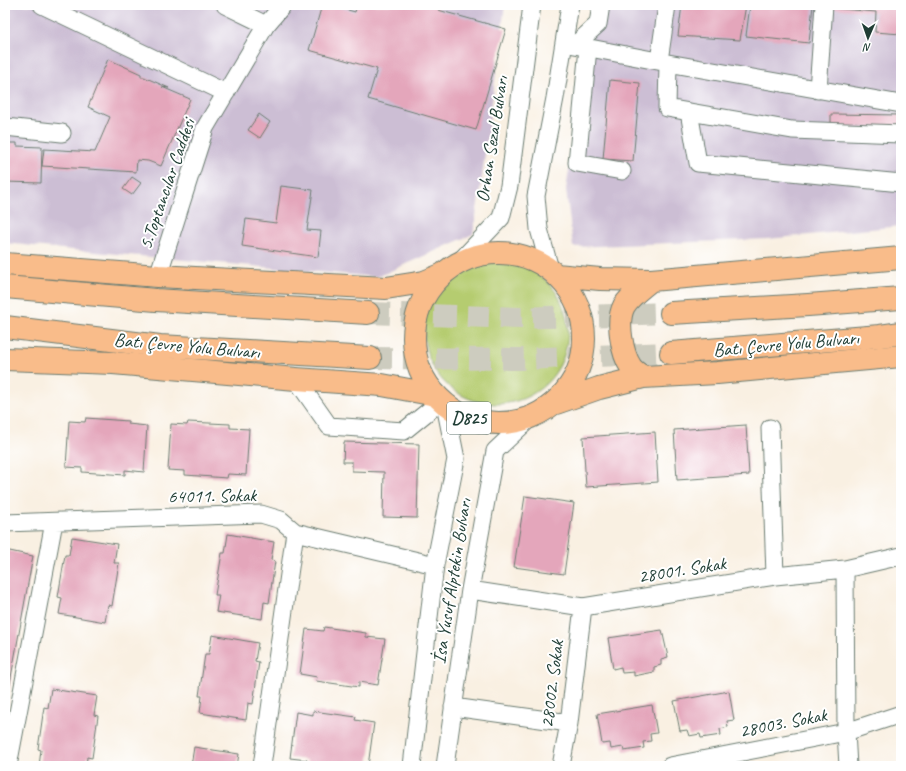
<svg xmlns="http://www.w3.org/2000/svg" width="906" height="771" font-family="Caveat,sans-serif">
<rect width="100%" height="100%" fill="#fff"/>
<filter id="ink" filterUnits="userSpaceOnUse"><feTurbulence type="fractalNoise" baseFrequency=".025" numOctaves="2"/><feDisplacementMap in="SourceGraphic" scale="8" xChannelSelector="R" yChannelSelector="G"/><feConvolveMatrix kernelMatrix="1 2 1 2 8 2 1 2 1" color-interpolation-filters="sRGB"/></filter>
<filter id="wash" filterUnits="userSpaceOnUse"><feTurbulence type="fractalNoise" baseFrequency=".012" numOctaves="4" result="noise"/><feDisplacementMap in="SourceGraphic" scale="16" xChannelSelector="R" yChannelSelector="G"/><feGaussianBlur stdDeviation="0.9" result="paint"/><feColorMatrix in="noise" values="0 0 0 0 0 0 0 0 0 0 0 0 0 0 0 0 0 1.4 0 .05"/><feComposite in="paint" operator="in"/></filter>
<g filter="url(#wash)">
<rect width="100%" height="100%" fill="#f9f0e2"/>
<path fill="#ccbed4" d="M5 5H505L481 184 473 234 377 277 72 250 5 243Z
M596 5H901V226L768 239 573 247 566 189Z"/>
<path fill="#b5cc70" stroke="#6a8452" d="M424 332a72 72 0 1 1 144 0a72 72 0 1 1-144 0Z"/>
<g id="blocks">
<path fill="#e4a6bb" d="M322 5H330L355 12 357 5H440L438 10 506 29 476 130 368 99 377 69 309 50Z
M682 5H746L740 40 678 36Z
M750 5H813L809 43 746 36Z
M829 5H901V34L875 32 876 12 829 8Z
M108 59 141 74V77H144L169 88 162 87 190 99 161 166 148 161 137 160 136 172 42 166 44 149 95 152 110 117 88 107Z
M610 80 640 83 633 161 603 159Z
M259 114 270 122 260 138 248 130Z
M831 114 901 115V128L831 127Z
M5 143H17V146L42 147 41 183 5 182Z
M132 177 141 183 132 195 123 189Z
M281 186 313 190 307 230 321 231 318 257 242 246 246 219 276 223Z
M86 418 128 421V424L147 426 144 472 125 470V475L82 472V468L66 467 69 421 85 422Z
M188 422 230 424V428L249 429 246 475 228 474 227 478 185 475V471L168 470 171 424 187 425Z
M746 425 749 475 677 480 674 430Z
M655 432 658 482 586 487 583 437Z
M344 442 419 444 417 518 383 517 384 472 352 471V462H343Z
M525 496 574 503 564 574 514 567Z
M228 534 274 542 271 560 275 561 269 603 264 602 262 619 216 612 219 595H215L222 553H225Z
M72 537 117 544 114 563H119L112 606 108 605 105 622 59 614 62 598 58 597 65 555H69Z
M5 550 33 556 6 705H5Z
M324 627 366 633V637L385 639 378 685 359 682V687L316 681 317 677 300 674 306 629 323 631Z
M662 630 668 657 661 659V665L654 667V672L634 676V672L622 673 621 667 613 669 608 638Z
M212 635 258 643 255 661 259 662 253 704 248 703 246 720 200 713 202 696H199L205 654H209Z
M51 689 97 696 94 715 98 716 92 758 87 757 86 766H39L41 750 38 749 44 707 48 708Z
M729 691 734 720 727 721 728 727 720 729 721 735 701 738 700 734 689 736 687 730 680 731 674 701Z
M652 705 657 733 650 734 651 741 643 742 644 748 624 751 623 747 611 749 610 743 602 744 597 714Z
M313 711 356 717 355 720 374 723 368 766H316L306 765 307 760 290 758 296 712 313 715Z
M194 747 239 754 237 766H191Z"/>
</g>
</g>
<g filter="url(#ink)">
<use href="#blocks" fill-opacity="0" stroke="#6b7c71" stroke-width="1"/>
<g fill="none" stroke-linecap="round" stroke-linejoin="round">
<path stroke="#cdccbf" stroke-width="22" stroke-dasharray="22 11" stroke-linecap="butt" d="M368 313 520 318 671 313
M370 358 521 359 671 353"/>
<defs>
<path id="minor" d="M42 5 226 93
M225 5 266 25
M564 43 668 63 901 104
M575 45 598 24 601 5
M588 48 577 163 622 171
M659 61 667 5
M668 63 667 108 792 130 901 134
M818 90 824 5
M689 112 698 163 901 183
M5 127 62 133
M459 262 501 218 509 186 532 5
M550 269 539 229 536 196 555 98 570 5
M158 276 205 128 266 25 283 5
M296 379 329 426 404 431 441 401
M770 428 775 576
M5 523 261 514 281 520 295 532 435 565
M845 569 846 732 848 766
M470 590 583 607 775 576 845 569 901 556
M453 707 569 723
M8 766 54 522
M262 766 295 532
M412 766 435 565 456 459 445 405
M445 766 470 590 495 451 530 418
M561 766 569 723 583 607
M670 766 846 732 901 714"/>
<path id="major" d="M414 338a85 85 0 1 1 170 0a85 85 0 1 1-170 0Z
M5 264 158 276 386 288 424 282 441 275
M556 275 600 279 651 280 901 258
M5 359 113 363 296 379 382 385 436 395
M643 377C639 374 634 371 631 367 622 354 616 321 624 306 630 296 642 288 651 280
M556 403 599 388 643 377 717 373 901 356"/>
<path id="highway" d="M5 287 156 300 368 313
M671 313 808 305 901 298
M5 327 160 346 370 358
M671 353 880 336 901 333"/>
</defs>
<use href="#minor" stroke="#6b7c71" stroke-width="19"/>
<use href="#major" stroke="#6b7c71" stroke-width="24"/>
<use href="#highway" stroke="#6b7c71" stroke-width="24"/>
<use href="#minor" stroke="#fff" stroke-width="17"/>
<use href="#major" stroke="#f9bc8a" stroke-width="22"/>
<use href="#highway" stroke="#f9bc8a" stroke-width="22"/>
</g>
</g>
<g text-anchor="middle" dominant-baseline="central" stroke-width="4" stroke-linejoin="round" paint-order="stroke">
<rect fill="#fff" stroke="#627771" stroke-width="1" x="447" y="402" width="44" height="32" rx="3"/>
<g font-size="18" font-weight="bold" fill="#1f3d34">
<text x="469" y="418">D825</text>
</g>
<g font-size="19" fill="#1f3d34" stroke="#fff">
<text transform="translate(492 139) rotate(-81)">Orhan Sezal Bulvarı</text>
<text transform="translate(167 184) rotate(-71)">5.Toptancılar Caddesi</text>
<text transform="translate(786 344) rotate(-5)">Batı Çevre Yolu Bulvarı</text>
<text transform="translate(187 346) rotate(5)">Batı Çevre Yolu Bulvarı</text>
<text transform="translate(212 496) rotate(-1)">64011. Sokak</text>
<text transform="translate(682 570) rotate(-9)">28001. Sokak</text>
<text transform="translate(452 581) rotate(-81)">İsa Yusuf Alptekin Bulvarı</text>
<text transform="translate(552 684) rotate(-83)">28002. Sokak</text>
<text transform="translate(783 723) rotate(-11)">28003. Sokak</text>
</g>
</g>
<rect width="906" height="771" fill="none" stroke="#fff" stroke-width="20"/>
<g transform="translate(868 38) rotate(182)" stroke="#ffffff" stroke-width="3" paint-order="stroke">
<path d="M0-3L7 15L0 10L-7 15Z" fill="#1f3d34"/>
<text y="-6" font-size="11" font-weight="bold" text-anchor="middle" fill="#1f3d34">N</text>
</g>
</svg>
